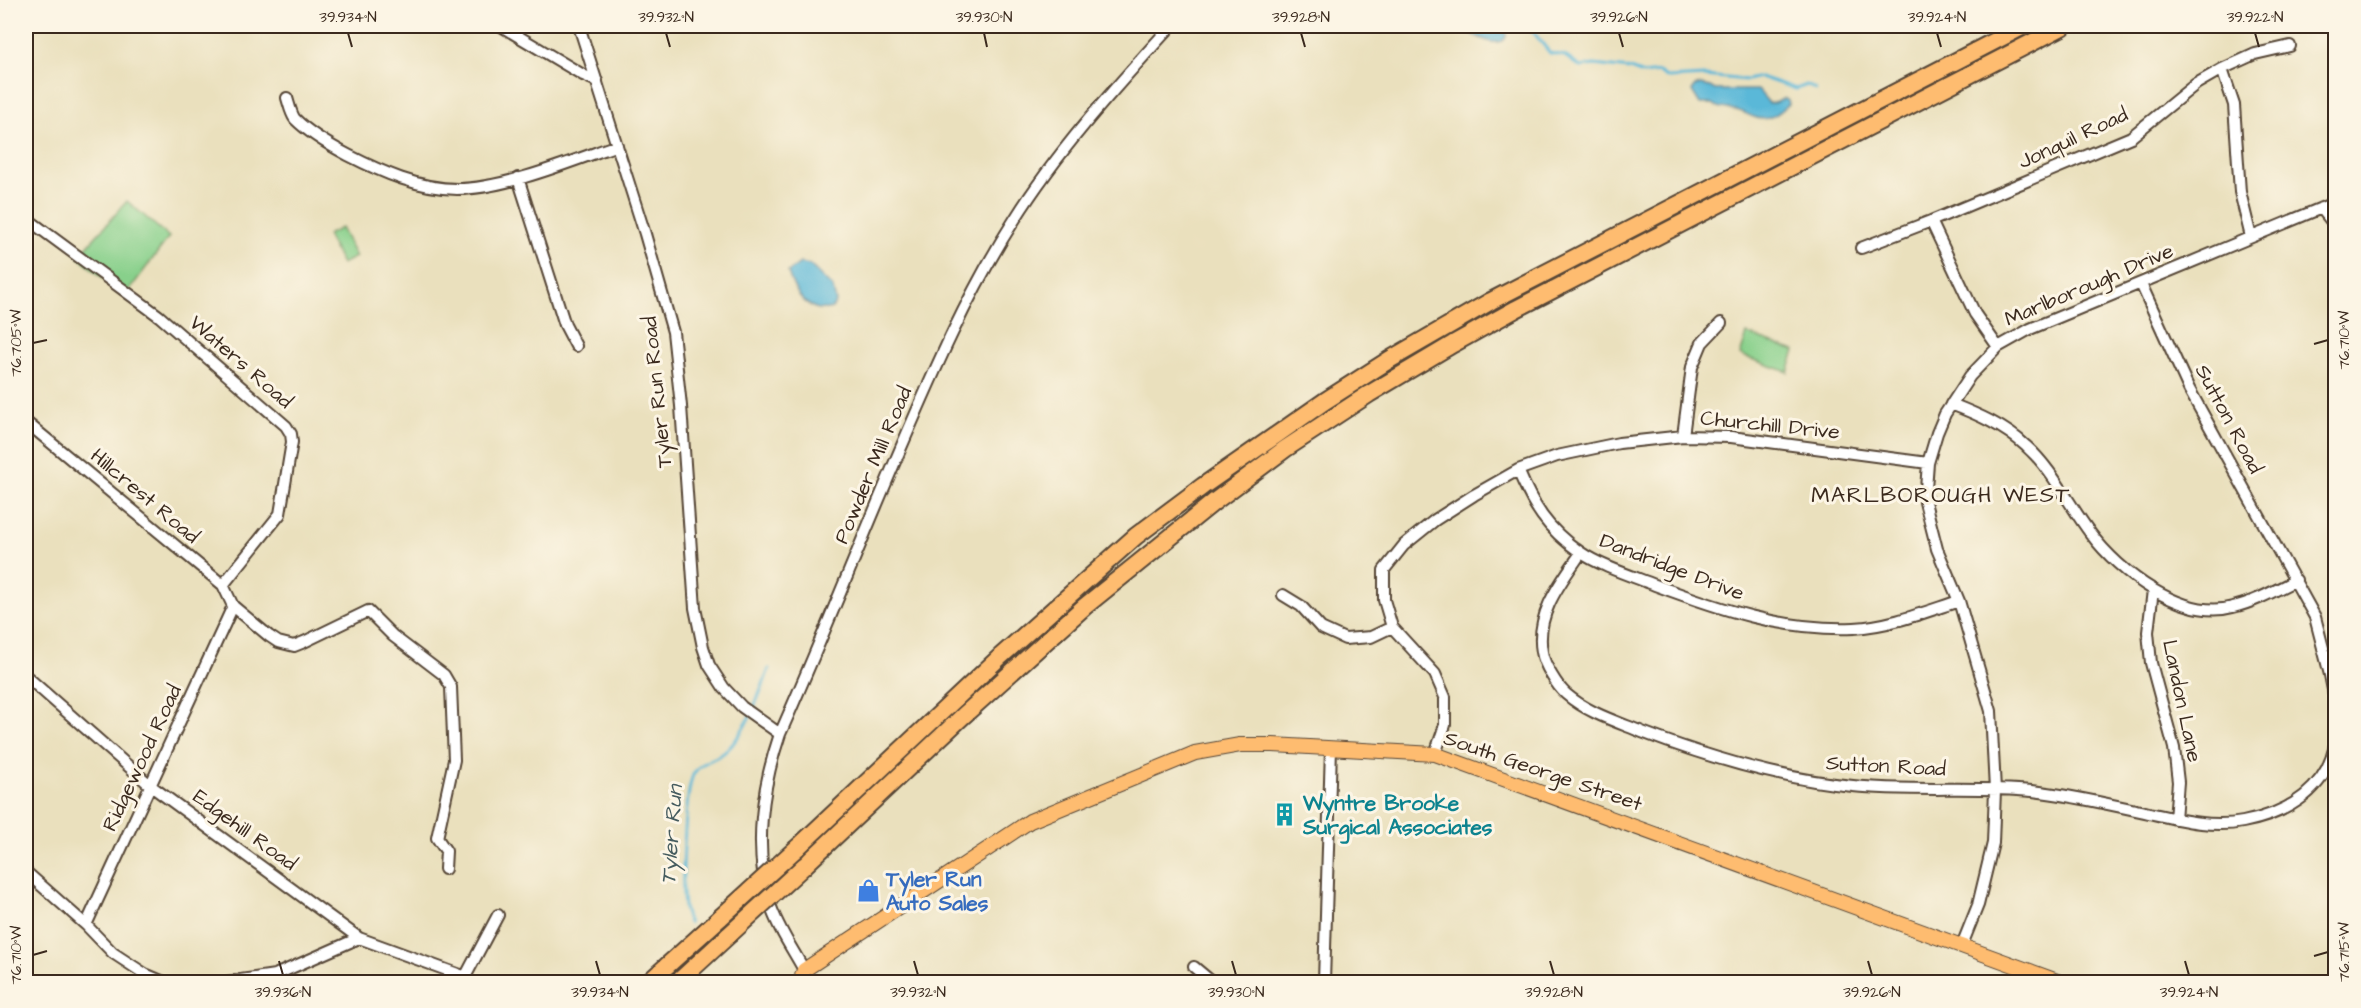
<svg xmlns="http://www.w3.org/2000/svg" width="2361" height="1008" font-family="'Architects Daughter',sans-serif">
<rect width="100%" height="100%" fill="#fcf5e5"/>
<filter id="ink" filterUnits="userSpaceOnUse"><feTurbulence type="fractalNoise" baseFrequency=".0167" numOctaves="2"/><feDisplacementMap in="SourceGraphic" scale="12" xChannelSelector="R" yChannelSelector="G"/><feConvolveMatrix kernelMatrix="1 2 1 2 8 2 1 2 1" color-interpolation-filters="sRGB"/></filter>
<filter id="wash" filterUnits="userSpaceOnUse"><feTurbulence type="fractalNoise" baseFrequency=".008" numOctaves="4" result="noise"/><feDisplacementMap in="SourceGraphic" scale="24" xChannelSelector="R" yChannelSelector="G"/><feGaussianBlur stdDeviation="1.35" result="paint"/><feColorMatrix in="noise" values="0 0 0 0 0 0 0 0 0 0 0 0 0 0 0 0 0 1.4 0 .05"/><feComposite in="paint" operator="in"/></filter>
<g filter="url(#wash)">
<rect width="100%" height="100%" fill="#eae0bd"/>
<path fill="#88d08b" stroke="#627d54" stroke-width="1.5" d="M127 201 169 237 125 296 78 257Z
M341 228 356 257 342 264 327 235Z
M1747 334 1795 351 1788 372 1740 355Z"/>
<path fill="#5ab8d8" stroke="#4a717b" stroke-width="1.5" d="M1435 26H1498C1504 30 1508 32 1505 39 1493 48 1480 36 1468 33 1456 31 1442 36 1435 26Z
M1701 85 1710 87 1715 90H1758L1769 103H1774L1785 98 1788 100 1789 104C1779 113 1768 123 1754 117 1747 115 1743 111 1736 110 1726 108 1721 110 1713 104H1700L1692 91 1694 87Z
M800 263 810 265 833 288 836 302 832 308C808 315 794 292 788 272Z"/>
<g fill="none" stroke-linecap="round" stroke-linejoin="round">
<path stroke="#5ab8d8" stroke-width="3" d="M1521 26 1534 33 1550 53 1565 56 1580 67 1594 65 1630 69 1643 74 1659 72 1668 78 1705 76 1747 80 1760 77 1796 89 1807 85 1816 90
M689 923C687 918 684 912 684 906 681 887 685 787 694 773 702 760 717 760 727 750 747 731 759 695 769 669
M712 979 713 982"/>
</g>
</g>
<g filter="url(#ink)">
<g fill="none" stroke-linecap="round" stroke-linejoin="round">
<defs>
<path id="minor" d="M501 26 583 75 597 81
M579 26 645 234 673 332 681 406 695 608 703 647 709 665 724 688 742 707 780 734
M2222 69 2234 105 2240 192 2251 237
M287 98C289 104 291 114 295 119 309 133 331 146 348 155 381 172 420 189 457 189 504 189 572 161 617 145
M518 178 565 325 576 346
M2321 208 2336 227
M26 218 159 316 286 426 291 434 292 442 280 514 223 585
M1931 221 1975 314 1998 347
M1861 248 1931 221 2131 137 2196 84 2222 69 2255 54 2290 46
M2141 284 2189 389 2315 617 2330 675 2336 705
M1951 404C1977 414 2005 426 2026 446 2053 470 2069 505 2091 534 2119 572 2183 621 2233 607 2255 602 2276 590 2296 580
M26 422 223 585 233 606 269 636 278 642 294 646 304 642 368 611 393 636 444 675 451 687 454 760 437 838 446 851 445 869
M1683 436 1692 367 1702 343 1721 323
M1518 470C1533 506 1547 529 1580 552 1600 566 1632 576 1655 585 1720 609 1783 631 1854 628 1890 626 1925 612 1959 601
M1581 553C1561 582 1535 614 1542 652 1544 665 1557 686 1566 694 1588 713 1615 721 1642 732 1710 758 1780 779 1853 786 1912 792 1973 786 2032 791 2072 795 2111 805 2149 813 2180 820 2212 828 2243 822 2289 813 2329 789 2336 739
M2153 590 2148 632 2151 663 2174 748 2178 782 2175 819
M1283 595 1301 606 1321 628 1345 639 1371 637 1392 627
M26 676 151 786 359 938 466 977
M1435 754 1445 725V697L1435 674 1392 627 1384 600V570L1404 545 1435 520 1474 495 1518 470 1557 456 1619 443 1683 436 1731 437 1928 463
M26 872 86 925 113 953 145 974 164 982
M86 925 233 606
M1962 945 1978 905 1993 843 1995 790 1991 711 1959 601 1937 549 1925 502 1928 463 1937 433 1945 414 1970 376 1998 347 2030 329 2336 202
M1194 967 1212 982
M804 970C792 948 777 927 770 904 753 849 762 787 780 734 822 640 859 545 900 450 934 371 968 292 1015 219 1059 149 1116 87 1171 26
M463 981 498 915
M226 982 275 975 359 938
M1324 982 1331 748"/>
<path id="major" d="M800 982 804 970 1030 821 1195 753 1240 745H1273L1435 754 2060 982"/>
<path id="highway" d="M797 848 1001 656 1136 536 1203 486 1325 401 1389 360 1491 301 2024 26
M804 866 963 716 1084 607 1214 502 1285 449 1369 394 1453 344 1516 309 2064 26
M649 982 721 917
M678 982 729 935"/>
</defs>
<use href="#minor" stroke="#554536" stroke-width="14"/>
<use href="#major" stroke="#554536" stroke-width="16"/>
<use href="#highway" stroke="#554536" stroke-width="20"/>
<use href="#minor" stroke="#fff" stroke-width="10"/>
<use href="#major" stroke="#febc70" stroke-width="14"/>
<use href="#highway" stroke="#febc70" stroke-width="16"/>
<defs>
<path id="highway-bridge" d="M721 917 797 848
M729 935 804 866"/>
</defs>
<use href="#highway-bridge" stroke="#554536" stroke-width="20" stroke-linecap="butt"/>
<use href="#highway-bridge" stroke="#febc70" stroke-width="16"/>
</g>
</g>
<path fill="none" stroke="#3b2a1e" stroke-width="2" d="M348 33 352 47M666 33 670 47M984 33 987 47M1301 33 1305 47M1619 33 1623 47M1937 33 1941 47M2255 33 2259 47M33 343 47 340M2314 344 2328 340M33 955 47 951M2314 956 2328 952M279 961 283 975M596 961 600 975M914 961 918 975M1232 961 1236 975M1550 961 1554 975M1868 961 1872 975M2185 961 2189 975"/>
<defs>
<symbol id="building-bare" viewBox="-9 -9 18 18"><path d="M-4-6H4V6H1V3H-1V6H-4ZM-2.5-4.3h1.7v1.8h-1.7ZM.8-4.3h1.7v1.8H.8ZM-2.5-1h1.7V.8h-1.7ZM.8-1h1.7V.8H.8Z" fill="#0f9aa8" stroke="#fcf5e5" stroke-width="2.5" paint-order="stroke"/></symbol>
<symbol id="shop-bare" viewBox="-9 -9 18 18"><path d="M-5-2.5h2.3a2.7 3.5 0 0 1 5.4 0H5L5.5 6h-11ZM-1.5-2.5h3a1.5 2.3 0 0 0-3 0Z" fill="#3f7fe0" stroke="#fcf5e5" stroke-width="2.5" paint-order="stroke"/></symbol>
</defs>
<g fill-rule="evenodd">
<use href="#building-bare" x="1268" y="798" width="33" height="33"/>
<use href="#shop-bare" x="852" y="874" width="33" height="33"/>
</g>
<g text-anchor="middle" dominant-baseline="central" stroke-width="6" stroke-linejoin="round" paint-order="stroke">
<g font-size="21" fill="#3b2a1e" stroke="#fcf5e5">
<text transform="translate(2073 138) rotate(-25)">Jonquil Road</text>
<text transform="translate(2089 285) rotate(-23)">Marlborough Drive</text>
<text transform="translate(241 362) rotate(41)">Waters Road</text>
<text transform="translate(657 392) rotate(-96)">Tyler Run Road</text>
<text transform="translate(2229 419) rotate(62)">Sutton Road</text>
<text transform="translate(1770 425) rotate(6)">Churchill Drive</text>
<text transform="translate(873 465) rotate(-67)">Powder Mill Road</text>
<text transform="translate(145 496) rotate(40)">Hillcrest Road</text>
<text transform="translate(1672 567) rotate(21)">Dandridge Drive</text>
<text transform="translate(2182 701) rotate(78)">Landon Lane</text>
<text transform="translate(142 758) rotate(-65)">Ridgewood Road</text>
<text transform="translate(1886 766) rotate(3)">Sutton Road</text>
<text transform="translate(1543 771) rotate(19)">South George Street</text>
<text transform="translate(245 830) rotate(36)">Edgehill Road</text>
</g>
<g font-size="21" font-weight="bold" fill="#0d838f" stroke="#fcf5e5" text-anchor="start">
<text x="1303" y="803">Wyntre Brooke<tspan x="1303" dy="24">Surgical Associates</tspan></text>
</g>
<g font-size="21" font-weight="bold" fill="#366cbe" stroke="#fcf5e5" text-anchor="start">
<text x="886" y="879">Tyler Run<tspan x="886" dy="24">Auto Sales</tspan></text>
</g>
<g font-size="22" letter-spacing="1.5" fill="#3b2a1e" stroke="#fcf5e5">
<text x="1941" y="495">MARLBOROUGH WEST</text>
</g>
<g font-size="22" font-style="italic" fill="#465c5f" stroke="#fcf5e5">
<text transform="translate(672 835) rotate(-86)">Tyler Run</text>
</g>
</g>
<rect width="2361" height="1008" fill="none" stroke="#fcf5e5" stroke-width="66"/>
<rect x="33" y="33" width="2295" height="942" fill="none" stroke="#3b2a1e" stroke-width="2"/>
<g font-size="15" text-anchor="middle" fill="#3b2a1e">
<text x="348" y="22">39.934°N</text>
<text x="666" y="22">39.932°N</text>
<text x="984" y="22">39.930°N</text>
<text x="1301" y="22">39.928°N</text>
<text x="1619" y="22">39.926°N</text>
<text x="1937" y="22">39.924°N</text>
<text x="2255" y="22">39.922°N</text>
<text transform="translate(2344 340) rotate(-90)" y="5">76.710°W</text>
<text transform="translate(16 343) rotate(-90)" y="5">76.705°W</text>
<text transform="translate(2344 952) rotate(-90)" y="5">76.715°W</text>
<text transform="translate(16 955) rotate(-90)" y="5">76.710°W</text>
<text x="283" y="997">39.936°N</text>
<text x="600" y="997">39.934°N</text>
<text x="918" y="997">39.932°N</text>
<text x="1236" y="997">39.930°N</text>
<text x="1554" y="997">39.928°N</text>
<text x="1872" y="997">39.926°N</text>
<text x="2189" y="997">39.924°N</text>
</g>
</svg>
